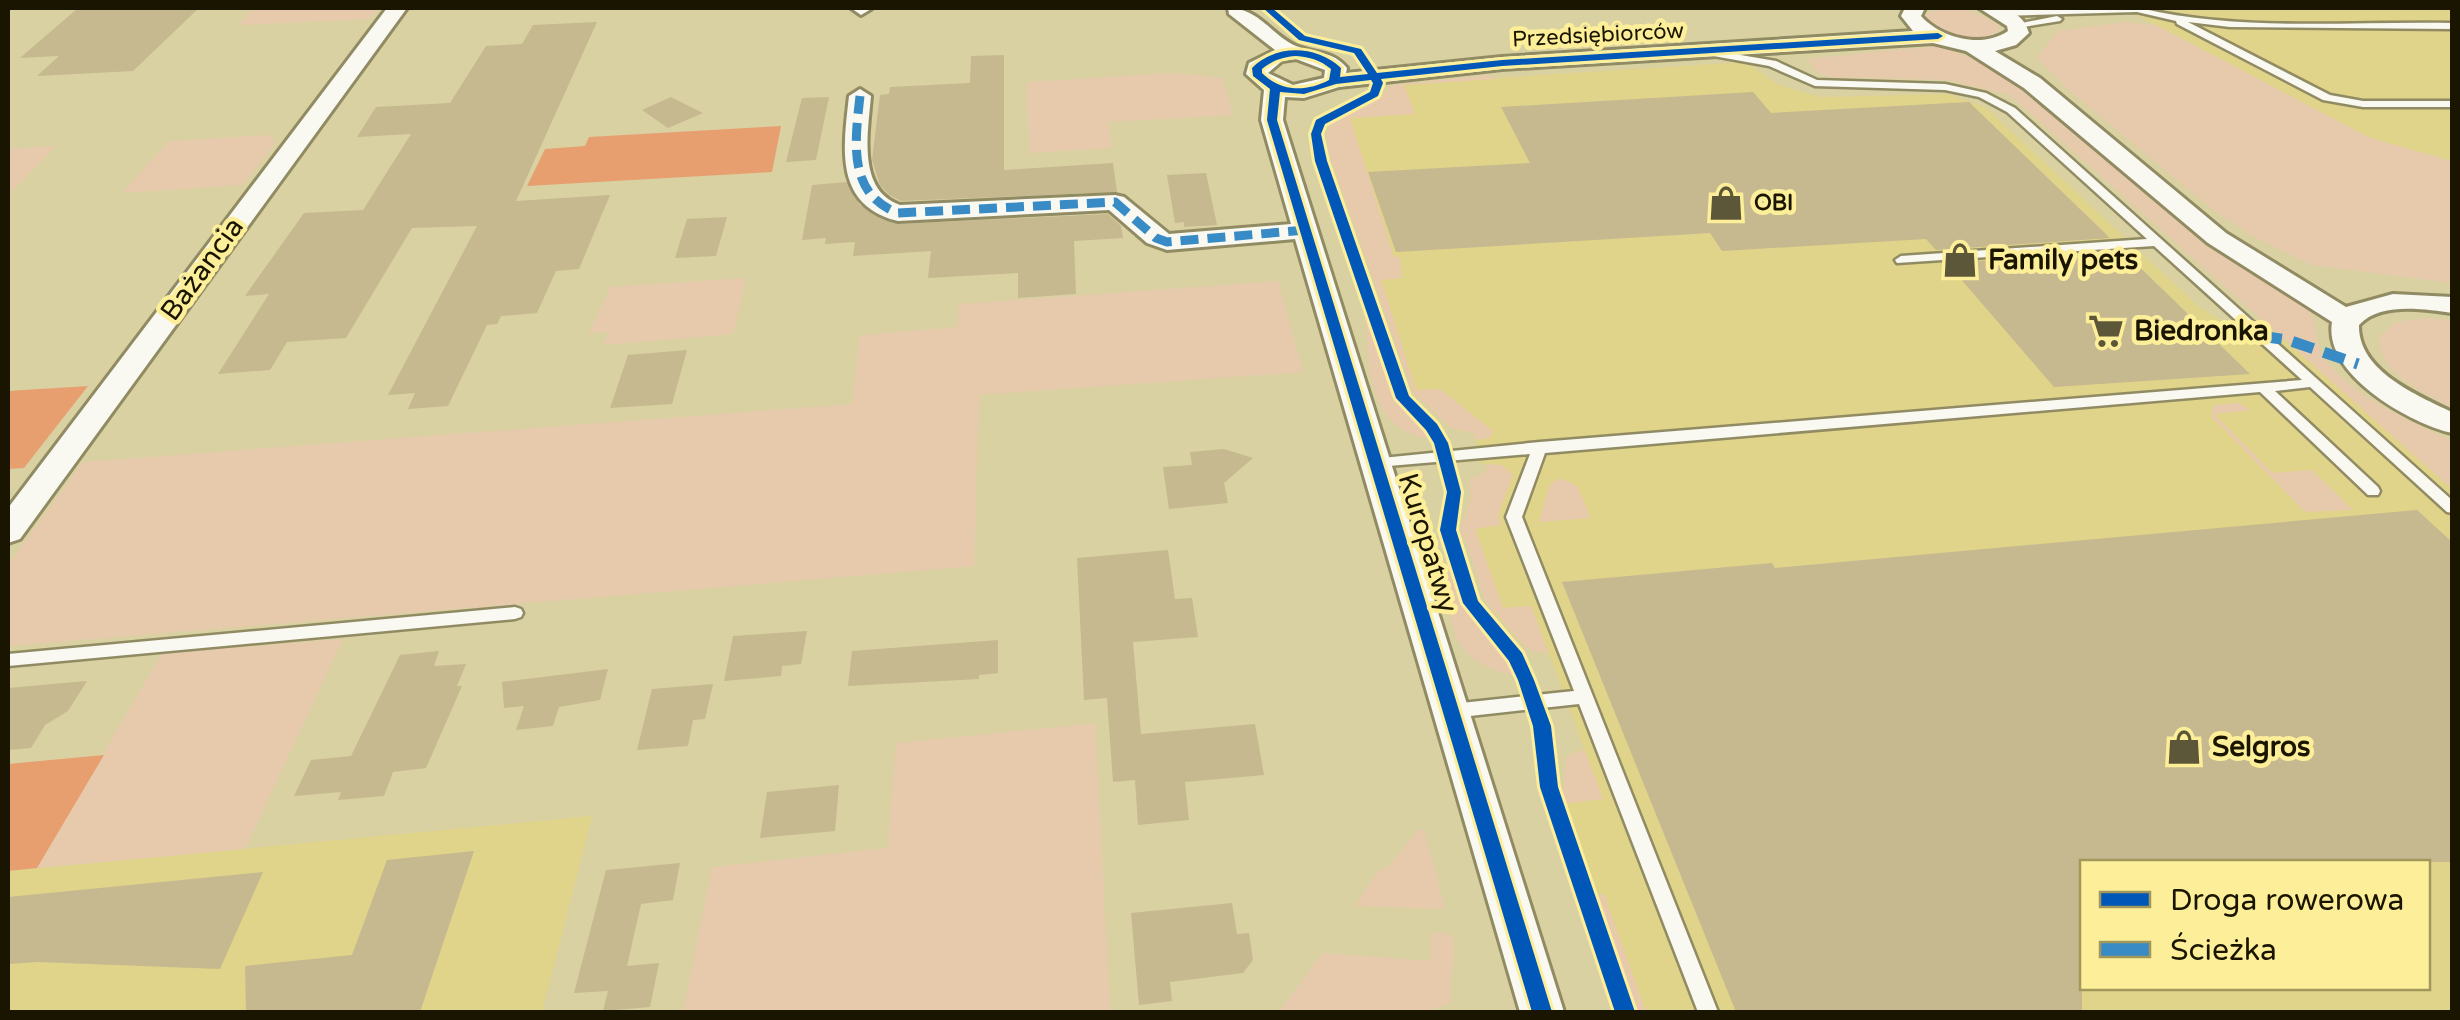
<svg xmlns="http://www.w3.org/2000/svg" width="2460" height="1020" font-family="'Varela Round',sans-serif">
<rect width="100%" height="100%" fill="#d9d1a2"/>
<path fill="#e0d38a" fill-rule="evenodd" d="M2124 8H2452V161L2370 138Z
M1746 62 1778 85 1821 97 1948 94 1985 107 2199 307 2251 340 2287 341 2452 489V1012H1633L1562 804 1566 757 1584 748 1549 654 1527 649 1492 611 1462 532 1471 498 1469 480 1488 470 1485 464H1481L1474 434 1451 428 1413 393 1330 156 1327 129 1332 120 1378 99 1389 87 1399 84ZM2082 862H2428V988H2082Z
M592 816 542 1012H8V871Z"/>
<path fill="#e7caac" d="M254 8H379L369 19 238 25Z
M1942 8 1966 9 1998 24 1999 31C1977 45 1946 37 1926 22L1925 15Z
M2125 22 2156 25 2370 138 2452 161V283L2312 265 2256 238 2216 212 2068 89 2037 58 2058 31Z
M1937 46C2031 71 2097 157 2171 215 2213 249 2262 273 2305 305 2319 321 2313 344 2327 362 2359 400 2409 420 2452 441V489L2010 95 1947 80 1831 77 1818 73 1807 59Z
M1175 73 1222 78 1233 115 1109 122 1111 148 1029 153 1027 82Z
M1489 75 1496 79 1404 85 1415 114 1350 118 1394 257H1400L1402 278 1381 280 1416 390 1440 389 1493 431 1490 438 1476 440 1474 433 1451 428 1413 393 1330 156 1326 134 1332 120 1378 99 1392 85Z
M269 135 276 142 243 185 122 193 169 141Z
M56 146 8 195V149Z
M746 278 733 334 603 345 610 332 589 333 610 287Z
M1278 281 1303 372 979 395 974 566 8 646V565L83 462 852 404 860 335 958 327 959 304Z
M1361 294 1397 398 1433 440C1356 427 1374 351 1361 294Z
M2427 318 2452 320V407C2425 394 2376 372 2380 336L2396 322Z
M2239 403 2251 410 2214 414 2273 473 2312 470 2353 510 2305 512 2211 416 2214 405Z
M1486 464 1502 465 1513 475 1498 514 1501 525 1475 529 1503 608 1531 606 1549 654 1527 649 1486 602 1461 528 1471 498 1469 480 1487 471Z
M1561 478 1577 486 1591 518 1539 522 1550 484Z
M1446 544 1468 610 1505 655 1515 676C1432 656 1456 605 1446 544Z
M343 639 245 849 37 868 162 653Z
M1095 723 1110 1012H683L712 867 888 848 896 743Z
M1584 749 1603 799 1562 804 1566 757Z
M1424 829 1445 909 1355 906 1378 871 1387 868 1418 830Z
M1604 894 1646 1012H1633L1593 895Z
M1445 932 1446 936 1452 935C1458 960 1447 978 1451 1003L1424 1012H1279L1322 953 1431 961V933Z"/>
<path fill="#e89f70" d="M781 126 772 172 527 186 545 149 585 146 589 137Z
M88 386 24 468 8 469V391Z
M104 755 37 868 8 871V764Z"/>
<path fill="#c6b88f" d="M78 8H199L133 71 37 76 59 56 20 58Z
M597 22 516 201 610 195 579 269 556 271 537 313 501 316 497 324 487 325 448 406 408 409 415 393 388 395 477 226 412 228 346 338 287 342 270 370 218 374 269 294 245 296 304 213 363 210 411 134 357 137 376 107 450 103 486 46 522 44 533 25Z
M1004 55V170L1113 163 1117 192 901 201 889 195 880 185 872 160 880 95 889 94 890 87 970 83 971 56Z
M1753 92 1771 113 1969 102 2110 238 1936 250 1926 239 1722 251 1710 233 1396 252 1368 172 1530 163 1501 107Z
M671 97 703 113 668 128 642 110Z
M829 97 816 160 786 162 802 98Z
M1206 173 1217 225 1184 227V222L1175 223 1167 175Z
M847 182 860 205 897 224 1108 214 1121 226 1123 238 1074 241 1076 294 1018 298V273L928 278 931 251 853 256 855 242 825 244 826 238 802 240 812 185Z
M727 217 716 256 675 258 687 219Z
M2124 252 2250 374 2054 387 1947 263Z
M687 350 672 404 610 408 628 355Z
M1224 449 1253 458 1224 483 1228 503 1169 509 1163 467 1192 465 1190 452Z
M2417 510 2452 542V862H2082V1012H1736L1562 582 1772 563 1775 568Z
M1168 550 1175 599 1192 598 1198 637 1133 642 1141 734 1255 724 1264 775 1185 782 1189 820 1138 825 1135 780 1113 782 1107 698 1084 700 1077 558Z
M807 631 801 664 782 666 781 676 724 681 733 636Z
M998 640V673L979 675V679L848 686 852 651Z
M439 651 434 666 466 664 457 686H462L426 768 393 772 384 796 338 800 341 792 294 796 311 760 351 756 400 655Z
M608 669 600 700 559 707 553 726 516 730 524 706 504 708 502 682Z
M87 681 68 711 45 725 31 748 8 750V688Z
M713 684 705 719 693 720 688 746 637 750 652 689Z
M839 785 835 831 760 838 767 792Z
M474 851 420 1012H246L245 966 352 955 387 860Z
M680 863 673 900 641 904 627 966 659 963 650 1007 603 1011 608 991 574 993 606 870Z
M263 872 220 969 38 962 8 964V897Z
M1232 903 1237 934 1249 933 1253 960 1243 973 1170 982 1172 1001 1139 1005 1131 913Z"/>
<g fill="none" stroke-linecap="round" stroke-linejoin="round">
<defs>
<path id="lane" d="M2140 8C2241 32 2349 21 2452 23V29L2230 27 2188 22 2330 95 2363 101H2452V107H2363L2323 100 2177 24 2176 21 2137 12 2001 16 1996 13 2001 10Z
M2057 16 2062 19 2060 21 2017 28 2012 25Z
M1711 50 1776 61 1817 80 1945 84 1986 93 2015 108 2452 500V513L2447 512 2310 387 2275 391 2378 487 2380 491 2378 495H2368L2260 392 1545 453 1522 517 1718 1012H1698L1579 704 1452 718 1446 716 1443 711 1446 706 1452 704 1574 691 1506 517 1530 454 1377 467 1370 462 1372 459 1540 442 2302 380 2154 246 1897 263 1895 260 1901 256 2147 239 2007 112 1979 97 1945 90 1815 86 1769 66 1708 55V51Z
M515 607 521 609 523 613 521 617 515 619 8 666V654Z"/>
<path id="street" d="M387 8H407L20 539 8 543V508Z
M851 8H871V9L861 15Z
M1228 8C1259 8 1270 34 1296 46 1315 54 1332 50 1347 68L1346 73 1502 57 1913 31 1901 16 1905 8H1925L1921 16C1941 38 1982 49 2008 31L2007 26 1979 8C2001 7 2022 9 2029 33L2016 45 1995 51 2040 78 2226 233 2346 307 2393 294 2452 297V313C2424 309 2380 302 2359 325 2358 371 2417 395 2452 412V433C2409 423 2323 374 2332 322L2208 243 2024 88 1966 51 1933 43 1502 69 1339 87 1304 98 1285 97 1283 120 1564 1012H1520L1295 239 1167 250 1147 243 1109 210 898 221C834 205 843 149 849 96L860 89 871 96C868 133 857 190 900 205L1115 195 1124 197 1169 234 1291 224 1261 120 1264 90 1246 74 1249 63 1275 50 1229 14ZM1296 59 1325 70 1324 78 1293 85 1268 73 1282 61Z"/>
</defs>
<use href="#lane" stroke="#918b63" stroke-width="5"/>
<use href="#street" stroke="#918b63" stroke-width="6"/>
<use href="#lane" fill="#f9f8f1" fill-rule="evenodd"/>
<use href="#street" fill="#f9f8f1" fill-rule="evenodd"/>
<path stroke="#388bc4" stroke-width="9" stroke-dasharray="18 9" stroke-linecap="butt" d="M860 96C855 141 847 194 898 213L1115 202 1156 238 1167 242 1306 230"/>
<path stroke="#388bc4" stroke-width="11" stroke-dasharray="22 11" stroke-linecap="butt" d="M2260 336 2288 340 2358 364"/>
<defs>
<path id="cycleway" d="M1263 8H1272L1305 36 1361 49 1377 73 1502 60 1938 33 1943 36 1938 39 1502 66 1381 79 1383 83 1378 96 1325 124 1321 134 1327 161 1409 396 1437 424 1448 443 1461 492 1456 530 1478 601 1522 653 1534 680 1551 726 1558 787 1635 1012H1615L1540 787 1533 726 1518 680 1509 661 1463 603 1440 530 1447 492 1434 443 1426 430 1396 398 1315 161 1311 134 1316 120 1370 92 1373 83 1371 80 1336 84 1304 94 1280 92 1277 120 1552 1012H1532L1267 120 1270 89 1253 76 1252 68C1276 44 1316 45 1341 68L1340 77 1368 74 1354 53 1299 40ZM1296 56C1310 57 1320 60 1331 69L1329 80C1306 92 1281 92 1262 73V69C1273 60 1283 57 1296 56Z"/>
</defs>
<use href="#cycleway" stroke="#fdef99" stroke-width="6"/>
<use href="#cycleway" fill="#0057b8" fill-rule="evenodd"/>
</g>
<defs>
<symbol id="shop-bare" viewBox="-9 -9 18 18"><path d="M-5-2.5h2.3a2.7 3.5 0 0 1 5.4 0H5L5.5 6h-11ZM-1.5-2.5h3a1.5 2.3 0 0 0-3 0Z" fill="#5d5739" stroke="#fdef99" stroke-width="2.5" paint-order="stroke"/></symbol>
<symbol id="supermarket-bare" viewBox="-9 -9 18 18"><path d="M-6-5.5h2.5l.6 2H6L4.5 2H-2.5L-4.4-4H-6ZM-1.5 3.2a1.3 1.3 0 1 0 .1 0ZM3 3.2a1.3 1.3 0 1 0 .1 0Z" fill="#5d5739" stroke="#fdef99" stroke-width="2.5" paint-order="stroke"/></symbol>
</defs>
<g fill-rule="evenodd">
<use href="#shop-bare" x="1701" y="178" width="50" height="50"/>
<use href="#shop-bare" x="1935" y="235" width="50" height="50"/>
<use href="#supermarket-bare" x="2081" y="306" width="50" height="50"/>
<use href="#shop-bare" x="2159" y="722" width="50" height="50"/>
</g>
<g text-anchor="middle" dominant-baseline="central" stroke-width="9" stroke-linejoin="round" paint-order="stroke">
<g font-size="22" fill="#1a1500" stroke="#fdef99">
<text transform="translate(1598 35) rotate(-3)">Przedsiębiorców</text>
</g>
<g font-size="22" font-weight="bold" fill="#1a1500" stroke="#fdef99" text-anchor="start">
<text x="1754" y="203">OBI</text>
</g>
<g font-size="28" font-weight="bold" fill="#1a1500" stroke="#fdef99" text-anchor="start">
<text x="1988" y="260">Family pets</text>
<text x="2134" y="331">Biedronka</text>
<text x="2212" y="747">Selgros</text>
</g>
<g font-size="28" fill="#1a1500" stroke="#fdef99">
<text transform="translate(202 269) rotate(-54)">Bażancia</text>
<text transform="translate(1428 543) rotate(73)">Kuropatwy</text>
</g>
</g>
<rect width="2460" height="1020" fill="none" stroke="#1a1500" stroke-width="20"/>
<rect x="2080" y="860" width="350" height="130" fill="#fdef99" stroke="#a2985c" stroke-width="2.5"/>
<rect x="2100" y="892" width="50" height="15" fill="#0057b8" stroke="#a2985c" stroke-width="2.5"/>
<text x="2170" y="910" font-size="30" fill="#1a1500">Droga rowerowa</text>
<rect x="2100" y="942" width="50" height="15" fill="#388bc4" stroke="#a2985c" stroke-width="2.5"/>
<text x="2170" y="960" font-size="30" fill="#1a1500">Ścieżka</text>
</svg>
